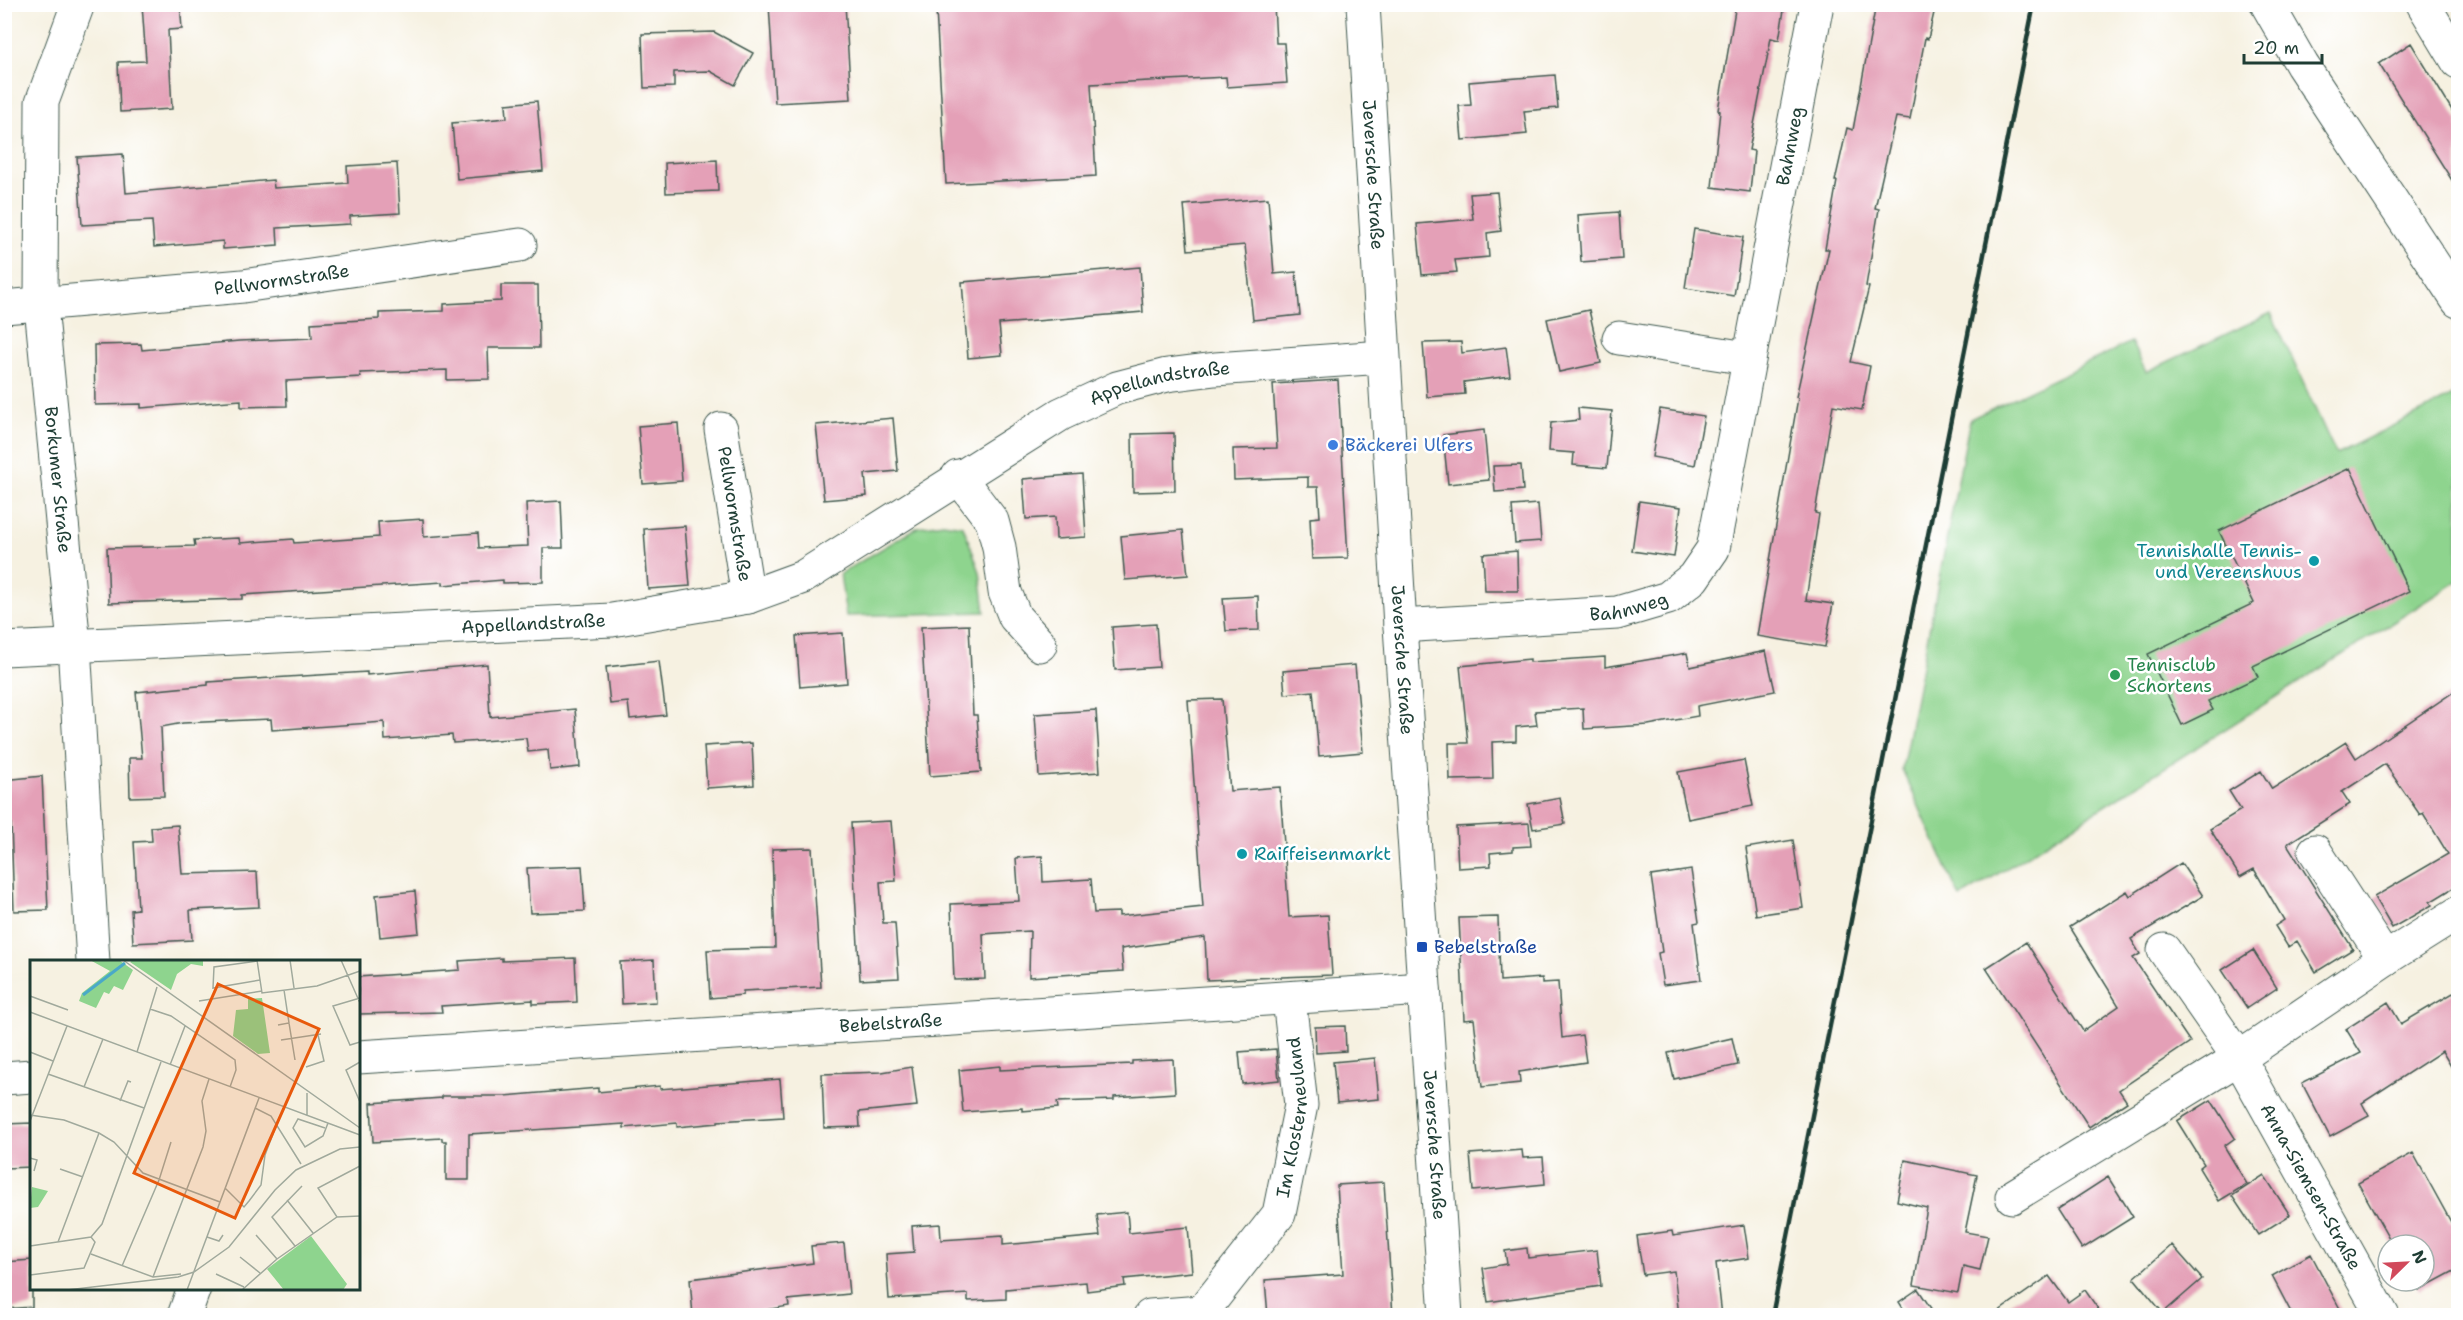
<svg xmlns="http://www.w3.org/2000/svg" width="2463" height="1320" font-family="'Shantell Sans',sans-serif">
<rect width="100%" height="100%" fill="#fff"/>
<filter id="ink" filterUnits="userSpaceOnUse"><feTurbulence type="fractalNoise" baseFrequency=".0167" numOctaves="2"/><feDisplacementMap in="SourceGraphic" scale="12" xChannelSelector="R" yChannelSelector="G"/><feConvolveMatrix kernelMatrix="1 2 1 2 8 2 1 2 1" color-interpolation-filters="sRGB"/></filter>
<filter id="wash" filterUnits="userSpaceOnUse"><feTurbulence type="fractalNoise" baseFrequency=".008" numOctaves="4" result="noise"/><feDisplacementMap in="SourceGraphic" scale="24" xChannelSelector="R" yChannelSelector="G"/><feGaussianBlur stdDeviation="1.35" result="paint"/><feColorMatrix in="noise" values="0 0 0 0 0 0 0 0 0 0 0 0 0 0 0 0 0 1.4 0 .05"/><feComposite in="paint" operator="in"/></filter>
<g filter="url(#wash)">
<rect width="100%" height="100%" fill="#f6f1e1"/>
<path fill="#8ed48e" stroke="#568861" stroke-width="1.5" d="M2271 313 2336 454 2453 396 2458 407V581L1960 898 1902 769 1970 419 2131 342 2146 372Z
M943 523 963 526 980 572 985 612 846 616 840 574 918 527Z"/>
<g id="blocks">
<path fill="#e4a0b7" d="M142 4H180L182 29 168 30 172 109 120 112 118 62 146 61Z
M769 4H845L851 99 775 103Z
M995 4H1274L1276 43H1284L1287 83 1227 87 1226 77 1091 84 1096 176 946 184 936 10Z
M1736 4H1785L1779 40 1771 38 1749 150 1754 151 1750 192 1712 187 1720 111 1718 110Z
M1876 4H1936L1928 39 1925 38 1910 119 1896 117 1875 208 1879 209 1866 286 1869 287 1851 362 1870 366 1862 410 1833 405 1815 513 1819 514 1806 600 1833 604 1825 647 1757 636 1798 398 1796 397 1829 249H1825L1837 181H1835L1847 128 1853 130Z
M714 32 753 53 735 85 710 71 674 72V87L644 88 642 34Z
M2411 43 2458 120V190L2379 64Z
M1555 75 1558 108 1524 111 1527 134 1462 140 1459 106 1471 105 1469 82Z
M537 101 543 171 457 179 452 123 507 118 506 104Z
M123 154 126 193 273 180 274 188 348 183 347 166 397 163 400 213 350 216V224L277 228 278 245 223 249V241L154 247 152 221 82 225 77 157Z
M717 160 718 191 666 193 665 163Z
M1497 192 1501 231 1487 233 1489 257 1455 260 1457 272 1422 275 1417 224 1473 219 1470 194Z
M1268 198 1274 274 1296 272 1300 315 1253 320 1245 245 1188 250 1184 205Z
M1619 212 1622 259 1581 262 1578 215Z
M1694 229 1743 237 1734 296 1685 288Z
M1140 267 1143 312 999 324 1002 355 968 358 962 282Z
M501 285H538L539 348H488L489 379 447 380V370L360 373 361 377 286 381 287 406 241 407V400L141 408V404L95 405 94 345 141 344 142 350 239 341 312 338 311 323 379 319V313L444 311V304L501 301Z
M1589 310 1601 363 1559 372 1547 319Z
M1461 342 1462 353 1506 347 1510 376 1464 382 1465 394 1427 397 1423 343Z
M1338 380 1348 558 1312 559 1310 518 1320 517 1318 487H1308V477L1234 480 1233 449 1277 448 1273 384Z
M1578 408 1612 411 1607 468 1573 465 1574 453 1549 451 1551 423 1579 420Z
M1660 409 1704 416 1695 465 1652 457Z
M893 418 898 471 865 474 867 496 824 500 816 425Z
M678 423 682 481 643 484 638 426Z
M1484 430 1489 480 1448 484 1443 435Z
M1174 433 1175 491 1133 492 1132 434Z
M1521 465 1523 490 1495 492 1493 466Z
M2350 468 2409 591 2253 666 2258 677 2208 701 2213 710 2182 725 2148 654 2254 603 2219 531Z
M1082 474 1086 537 1056 539 1055 517 1026 519 1023 479Z
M561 501 563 548H543V582L503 583V580L443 585V582L242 595V599L109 603 107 548 195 546 194 540 239 538 240 543 293 539 294 543 379 537 378 522 423 519 424 537 478 533 479 548 528 546 526 503Z
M1639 501 1681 507 1674 557 1632 551Z
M1538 504 1541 541 1515 543 1512 506Z
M685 526 690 586 648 589 644 529Z
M1183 530 1188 575 1125 580 1121 536Z
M1517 551 1518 591H1485L1483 554Z
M1258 596 1259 630 1226 631 1223 598Z
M1156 624 1159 667 1115 670 1112 627Z
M969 625 973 715H977L981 772 930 776 921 627Z
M843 633 847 683 800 687 796 636Z
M1766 651 1775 691 1697 706 1698 716 1648 725 1584 729 1583 708 1535 711 1537 725 1516 727V741L1492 742 1493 779 1450 780 1449 743H1468L1460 666 1530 659V662L1605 657V667L1687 653 1690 667Z
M659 661 666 715 630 719 628 702 610 704 606 667Z
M487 664 490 717 575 709 580 767 550 770 548 750 528 752 526 738 453 743 452 735 385 740 384 722 272 730 271 719 183 723 161 727 164 796 130 797 129 758H142L136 692 208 685V682L367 672V675Z
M1355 665 1363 752 1319 756 1313 691 1285 694 1283 671Z
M2458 689V885L2430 902 2432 905 2392 928 2374 897 2448 854 2423 813 2420 815 2385 764 2342 792 2350 804 2287 844 2353 949 2316 972 2297 941 2288 947 2275 926 2284 920 2254 869 2240 877 2210 829 2241 810 2229 791 2261 771 2272 789 2346 742 2356 758Z
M1222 699 1230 791 1280 787 1289 917 1328 915 1332 975 1207 980 1205 937 1121 949 1123 971 1029 977 1030 931 983 934 985 979 954 980 951 904 1019 901 1016 858 1042 856 1043 882 1091 879 1094 913 1119 912V916L1203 907 1188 700Z
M1096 710 1100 772 1039 776 1035 714Z
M752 743 754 785 707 788 704 746Z
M1744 760 1753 806 1688 819 1678 772Z
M42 776 48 910 14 911 11 822H7L4 780Z
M1560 798 1565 824 1533 829 1528 804Z
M891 821 896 881 880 882 883 923H895L899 978 860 980 851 823Z
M1529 823 1531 846 1513 847V851L1490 853 1491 866 1458 868 1456 827Z
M178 825 182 874 257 872 259 907 190 910 192 940 133 943 131 910 138 909 134 842 152 841 151 827Z
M1793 840 1803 908 1756 915 1746 848Z
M812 848 821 987 743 991V995L710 998 707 950 775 948 772 849Z
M2181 863 2203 896 2131 939 2140 954 2133 958 2190 1042 2119 1090 2127 1102 2089 1127 1986 968 2026 942 2083 1031 2119 1006 2070 927 2127 891 2130 896Z
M582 866 585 911 530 913 527 868Z
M1691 870 1699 922 1694 923 1701 980 1663 985 1658 953 1662 952 1651 876Z
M415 891 419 933 380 937 376 895Z
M1498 917 1500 981 1542 978V983L1558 982 1562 1038 1582 1035 1586 1062 1519 1072 1520 1083 1482 1087 1474 1019 1464 1020 1459 918Z
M2253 950 2277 988 2247 1008 2222 970Z
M502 958V961L575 958 577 1002 533 1004V1000L441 1006 442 1012 358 1014V977L460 970 459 961Z
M654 960 656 1002 622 1004 620 962Z
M2458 990V1078L2442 1051 2362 1103 2369 1116 2330 1137 2302 1083 2361 1053 2346 1029 2388 1002 2401 1024Z
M1345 1026 1346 1051 1316 1053 1315 1027Z
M1732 1038 1738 1065 1674 1079 1668 1053Z
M1276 1049 1279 1080 1242 1084 1239 1052Z
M1375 1058 1379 1099 1337 1103 1333 1062Z
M1173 1059 1175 1093 1114 1097V1100L1057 1102 1058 1108 1022 1111V1108L963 1112 959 1070 1000 1066V1070L1132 1064V1061Z
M912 1067 917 1106 859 1112 860 1127 824 1128 822 1074 882 1072Z
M780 1079 783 1117 718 1121V1123L677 1127V1123L624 1128V1124L469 1134V1180H446V1141H442V1138L373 1142 371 1103 442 1098V1096H504L598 1088V1092L660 1086V1089Z
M2211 1100 2235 1138 2224 1146 2247 1184 2219 1201 2199 1168 2204 1164 2177 1121Z
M32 1123V1167L4 1168V1124Z
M1522 1150 1523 1158 1543 1157 1545 1184 1473 1191 1470 1154Z
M2413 1153 2451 1222 2458 1218V1269L2419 1290 2415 1281H2424V1245H2393L2358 1183Z
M1905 1160 1977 1175 1965 1232 1988 1236 1980 1270 1963 1266 1958 1293 1914 1285 1927 1208 1897 1201Z
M2264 1175 2290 1215 2258 1235 2232 1196Z
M2108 1177 2133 1217 2082 1249 2057 1210Z
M1384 1182 1393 1316H1346V1312L1268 1316 1265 1280 1343 1274 1337 1185Z
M1127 1212 1129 1233 1188 1227 1192 1272 1124 1279 1125 1286 1087 1291 1086 1282 1006 1289V1299L968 1301V1294L889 1299 886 1254 914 1252 912 1226 940 1224 941 1240 1003 1236V1245L1100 1236 1097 1215Z
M1744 1225 1749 1258 1716 1263 1722 1316H1679L1674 1271 1643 1275 1637 1236 1672 1231 1673 1236Z
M844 1243 849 1294 788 1300 789 1306 729 1316H693L690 1279 813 1263 811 1246Z
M2172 1245 2202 1279 2163 1313 2134 1278Z
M1527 1248 1528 1258 1597 1250 1601 1286 1488 1302 1483 1268 1507 1264 1505 1251Z
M2311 1254 2332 1294 2344 1316H2293L2272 1276Z
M32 1260V1307L4 1309V1262Z
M2049 1276 2068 1302 2085 1290 2103 1316H1992Z
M1918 1289 1936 1316H1908L1899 1302Z"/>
</g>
</g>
<g filter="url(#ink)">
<use href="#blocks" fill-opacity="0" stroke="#3f584e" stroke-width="1.5"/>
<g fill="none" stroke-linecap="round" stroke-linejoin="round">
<defs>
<g id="minor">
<path id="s1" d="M78 4 42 102 41 306 74 645 93 962"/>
<path id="s2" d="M1363 4 1400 626 1446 1316"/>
<path d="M2267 4 2302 65 2458 301"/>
<path d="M2423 4 2458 62"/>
<path id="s3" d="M4 307 243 286 520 245"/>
<path d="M1619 338 1747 358"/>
<path id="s4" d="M721 429 748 597"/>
<path d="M958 476 992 521 999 547 1005 592 1015 617 1040 645"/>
<path id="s5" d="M1400 626 1617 613 1668 598 1693 578 1713 549 1817 4"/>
<path id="s6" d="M4 649 612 620 748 597 803 577 1061 414 1117 388 1167 375 1215 369 1383 357"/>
<path d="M2315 851 2385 959 2458 913"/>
<path id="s7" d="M2164 950 2239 1058 2383 1316"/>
<path id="s8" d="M358 1057 1424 989"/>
<path d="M4 1078 32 1076"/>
<path d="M2012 1197 2239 1058 2385 959"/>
<path d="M184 1316 194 1288"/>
<path d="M1150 1316 1201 1312"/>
<path id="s9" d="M1199 1316 1279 1214 1301 1105 1289 999"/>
</g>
</defs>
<use href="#minor" stroke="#3f584e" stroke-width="35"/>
<use href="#minor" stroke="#fff" stroke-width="33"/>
<path stroke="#1f3d34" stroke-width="4.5" d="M1772 1316 2034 4"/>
</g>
</g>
<circle fill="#3f7fe0" stroke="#fff" stroke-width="2" cx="1333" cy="445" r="6"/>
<g fill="#0f9aa8" stroke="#fff" stroke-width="2">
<circle cx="2314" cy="561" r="6"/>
<circle cx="1242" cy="854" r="6"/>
</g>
<circle fill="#2e9e5b" stroke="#fff" stroke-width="2" cx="2115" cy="675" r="6"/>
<rect fill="#1a4fb4" stroke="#fff" stroke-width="2" x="1416" y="941" width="12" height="12" rx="3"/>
<g text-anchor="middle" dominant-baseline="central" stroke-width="5" stroke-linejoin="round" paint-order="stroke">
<g font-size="18" fill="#1f3d34" stroke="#fff">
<text stroke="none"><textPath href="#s5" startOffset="748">Bahnweg</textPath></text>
<text stroke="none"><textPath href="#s2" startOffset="171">Jeversche Straße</textPath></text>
<text stroke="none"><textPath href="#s3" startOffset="279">Pellwormstraße</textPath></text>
<text stroke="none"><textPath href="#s6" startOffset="1215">Appellandstraße</textPath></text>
<text stroke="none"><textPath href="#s1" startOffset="483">Borkumer Straße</textPath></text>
<text stroke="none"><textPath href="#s4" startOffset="86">Pellwormstraße</textPath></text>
<text stroke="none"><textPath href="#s5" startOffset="230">Bahnweg</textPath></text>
<text stroke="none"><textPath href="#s6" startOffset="530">Appellandstraße</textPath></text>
<text stroke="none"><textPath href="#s2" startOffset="657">Jeversche Straße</textPath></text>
<text stroke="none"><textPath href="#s8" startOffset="534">Bebelstraße</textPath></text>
<text stroke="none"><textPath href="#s9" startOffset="228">Im Klosterneuland</textPath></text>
<text stroke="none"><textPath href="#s2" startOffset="1143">Jeversche Straße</textPath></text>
<text stroke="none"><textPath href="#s7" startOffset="279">Anna-Siemsen-Straße</textPath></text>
</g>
<g font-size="18" fill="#366cbe" stroke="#fff" text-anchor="start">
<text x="1345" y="445">Bäckerei Ulfers</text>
</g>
<g font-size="18" fill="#0d838f" stroke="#fff" text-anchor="end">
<text x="2302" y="551">Tennishalle Tennis-<tspan x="2302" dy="21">und Vereenshuus</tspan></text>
<text x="1254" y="854" text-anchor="start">Raiffeisenmarkt</text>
</g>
<g font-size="18" fill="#27864d" stroke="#fff" text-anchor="start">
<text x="2127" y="665">Tennisclub<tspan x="2127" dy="21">Schortens</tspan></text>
</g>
<g font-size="18" fill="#164399" stroke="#fff" text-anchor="start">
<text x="1434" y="947">Bebelstraße</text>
</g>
</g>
<g transform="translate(30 960)">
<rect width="330" height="330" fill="#f6f1e1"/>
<path d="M60 0H89L103 10 93 30 84 26 79 34 74 32 66 48 49 41 52 33 80 11ZM103 0H173V6L161 4 147 14 141 30 100 2ZM232 38 240 93 228 94 203 76 206 50 218 49V39ZM2 227 18 231 8 247 0 248ZM281 276 317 324 313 330H254L237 309Z" fill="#8ed48e"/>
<path fill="none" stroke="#4aa9c8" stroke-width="3" d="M53 35 95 3"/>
<path fill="none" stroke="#a0a99c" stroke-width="1.5" d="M93 0 330 168M227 0 232 33 287 26 330 11M260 0 264 28M311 0 330 43M227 1 184 7 183 28 230 20M0 36 38 50M330 38 303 46 320 85 330 82M169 41 232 31M120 49 141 56 205 100 206 110 200 127M0 52 330 175M259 63 265 100M248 65 259 63 254 30M251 80 291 74M0 92 23 101M107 92 127 27M330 102 316 110 330 142M140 105 155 66M276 107 294 101 288 75M18 114 114 148M54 127 73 79M90 141 98 121 101 122M225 148 241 156 271 204M0 155 34 160 69 173 84 182 113 213 190 242M277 155V133M0 161 37 66M295 168 268 159 263 168 275 187 293 176 298 163M0 198 7 200 4 211M30 209 53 217M195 228 214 247 219 241 231 225 235 195 246 166M257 240 283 273M307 257 288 228 330 206M226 275 247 299M177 277 189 281 193 275M28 282 69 173M0 286 61 277 72 264 131 102M265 286 242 257 272 226M61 294 123 317 151 314M210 297 230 313M92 306 129 220 141 182M186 314 214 327M0 315 54 308 65 282 61 277M123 317 173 187 176 171 172 141 179 119M37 330 148 317 164 312 199 287 245 230 266 210 310 189 330 187M157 330 229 138M212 330 247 299 307 257 330 256"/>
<path fill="#e8590c" fill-opacity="0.15" stroke="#e8590c" stroke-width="3" d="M188 24 289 69 205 258 104 213Z"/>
<rect width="330" height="330" fill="none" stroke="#1f3d34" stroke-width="3"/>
</g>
<rect width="2463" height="1320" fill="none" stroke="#fff" stroke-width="24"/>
<g transform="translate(2406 1263) rotate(66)"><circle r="28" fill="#ffffff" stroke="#a5b1ae" stroke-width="1.5"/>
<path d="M0-4.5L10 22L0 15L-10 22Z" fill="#d1495b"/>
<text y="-9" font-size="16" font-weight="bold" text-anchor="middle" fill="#1f3d34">N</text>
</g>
<path d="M2244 54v9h78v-9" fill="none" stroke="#1f3d34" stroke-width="3"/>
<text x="2253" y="54" font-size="18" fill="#1f3d34" stroke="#ffffff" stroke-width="4.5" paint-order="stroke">20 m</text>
</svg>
